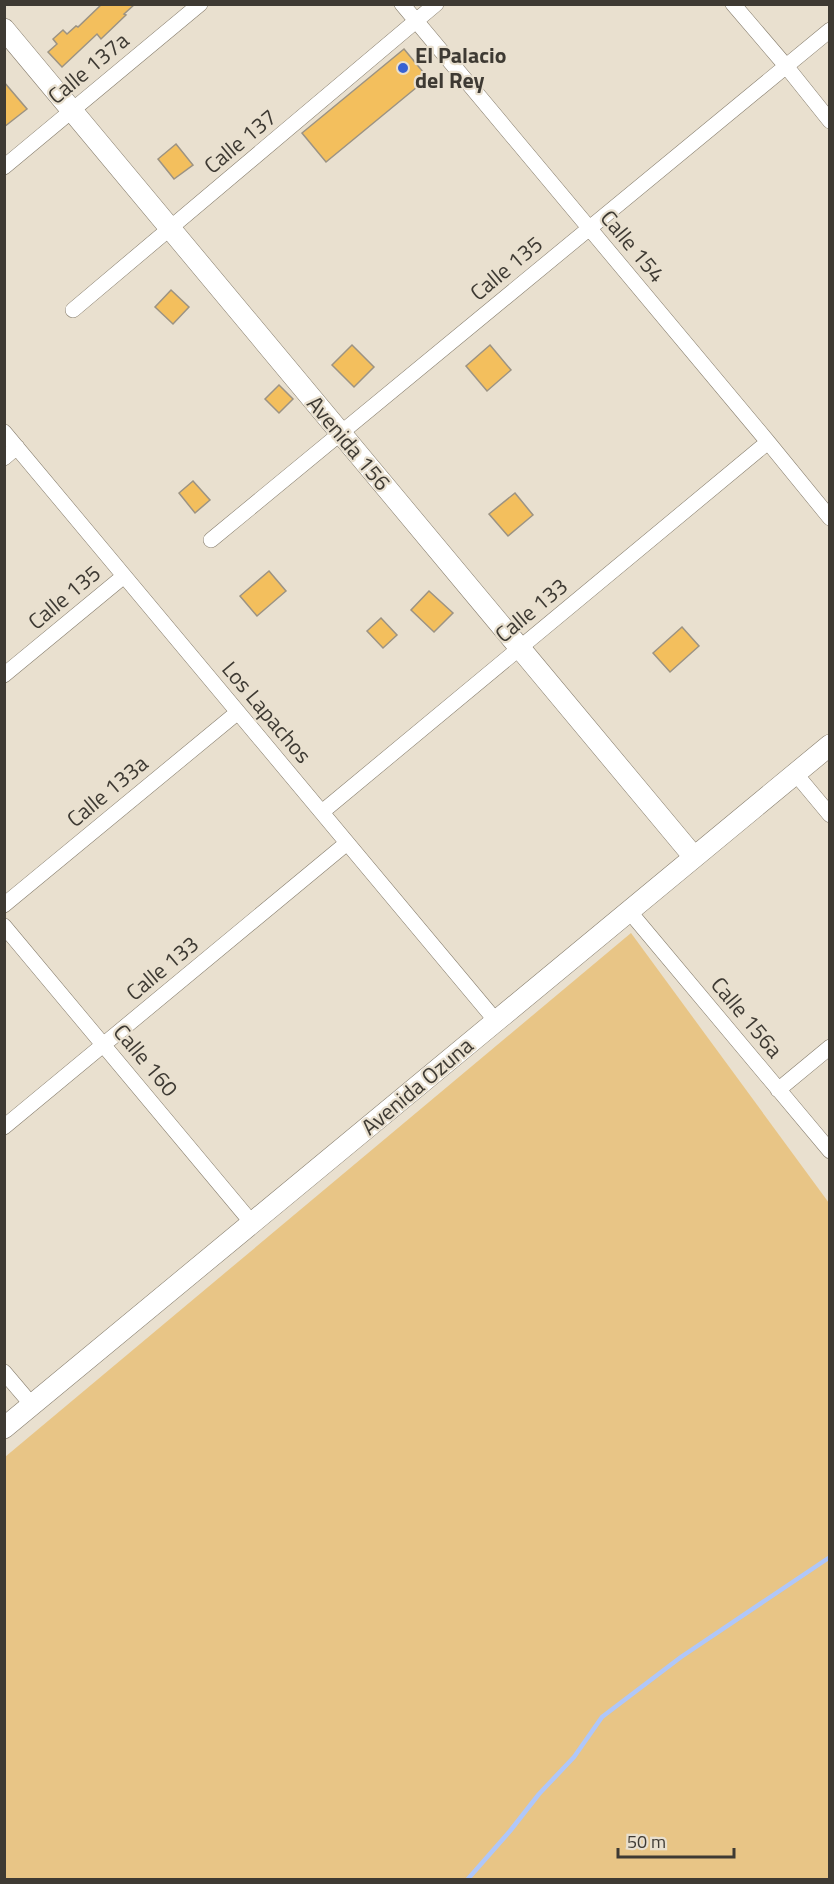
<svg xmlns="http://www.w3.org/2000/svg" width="834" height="1884" font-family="'Titillium Web',sans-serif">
<rect width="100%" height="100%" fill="#e9e0cf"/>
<path fill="#e8c586" d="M631 933 829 1203V1879H5V1457Z"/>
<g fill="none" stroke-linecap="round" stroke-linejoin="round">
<path stroke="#afc7fa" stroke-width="4.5" d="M467 1880 510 1831 539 1794 574 1757 602 1717 681 1657 830 1557"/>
</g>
<path fill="#f3bf5d" stroke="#9c9383" stroke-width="1.5" d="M102 4H135L124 14 126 15 101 39 97 34 62 67 48 52 57 44 53 39 63 30 67 34 76 26 78 27Z
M404 49 428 78 326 162 302 133Z
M4 82 27 109 4 127Z
M176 144 193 165 174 179 158 159Z
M171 290 189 307 173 324 155 307Z
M352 345 374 367 354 387 332 365Z
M490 345 511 370 487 391 466 366Z
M279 385 293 399 279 413 265 399Z
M193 481 210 500 195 513 179 493Z
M515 493 533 515 508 536 489 514Z
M269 571 286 591 257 616 240 596Z
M429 591 453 613 434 632 411 610Z
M381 618 397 635 383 648 367 631Z
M682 627 699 646 670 672 653 653Z"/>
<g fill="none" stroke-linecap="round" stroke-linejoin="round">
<defs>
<path id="minor" d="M402 4 768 442 830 518
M733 4 786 66 830 121
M4 167 200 4
M73 310 436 4
M4 432 496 1021
M4 458 17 447
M211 540 830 30
M4 675 124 576
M795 773 830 815
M322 812 768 442
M4 905 238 712
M629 911 830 1151
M4 926 252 1223
M778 1090 830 1047
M4 1127 347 843
M4 1372 32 1405"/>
<path id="secondary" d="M4 29 694 857
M4 1428 830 745"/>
</defs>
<use href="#minor" stroke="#867d6d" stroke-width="16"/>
<use href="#secondary" stroke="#867d6d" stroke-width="22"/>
<use href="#minor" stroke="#fff" stroke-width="15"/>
<use href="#secondary" stroke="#fff" stroke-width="21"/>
</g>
<circle fill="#3862d3" stroke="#e9e0cf" stroke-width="2" cx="403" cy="68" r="6"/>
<g text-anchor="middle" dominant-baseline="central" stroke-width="4.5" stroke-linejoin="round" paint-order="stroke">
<g font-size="22" font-weight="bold" fill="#3e3a33" stroke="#e9e0cf" text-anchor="start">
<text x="415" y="55">El Palacio<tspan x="415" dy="25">del Rey</tspan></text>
</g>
<g font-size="22" fill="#3e3a33" stroke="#e9e0cf">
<text transform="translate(88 68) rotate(-40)">Calle 137a</text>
<text transform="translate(240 141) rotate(-40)">Calle 137</text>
<text transform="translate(633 246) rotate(50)">Calle 154</text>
<text transform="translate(506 268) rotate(-40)">Calle 135</text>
<text transform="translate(349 443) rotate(50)">Avenida 156</text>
<text transform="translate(64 597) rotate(-40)">Calle 135</text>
<text transform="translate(531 610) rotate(-40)">Calle 133</text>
<text transform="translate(267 712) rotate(50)">Los Lapachos</text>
<text transform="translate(107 791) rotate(-40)">Calle 133a</text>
<text transform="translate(162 968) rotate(-40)">Calle 133</text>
<text transform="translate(747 1017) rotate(50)">Calle 156a</text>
<text transform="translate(146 1060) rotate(50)">Calle 160</text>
<text transform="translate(417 1086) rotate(-40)">Avenida Ozuna</text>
</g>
</g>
<rect width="834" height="1884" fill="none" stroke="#3e3a33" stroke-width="12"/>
<path d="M618 1848v9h116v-9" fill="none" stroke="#3e3a33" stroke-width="3"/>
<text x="627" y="1848" font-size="18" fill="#3e3a33" stroke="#e9e0cf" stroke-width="4.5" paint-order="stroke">50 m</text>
</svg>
